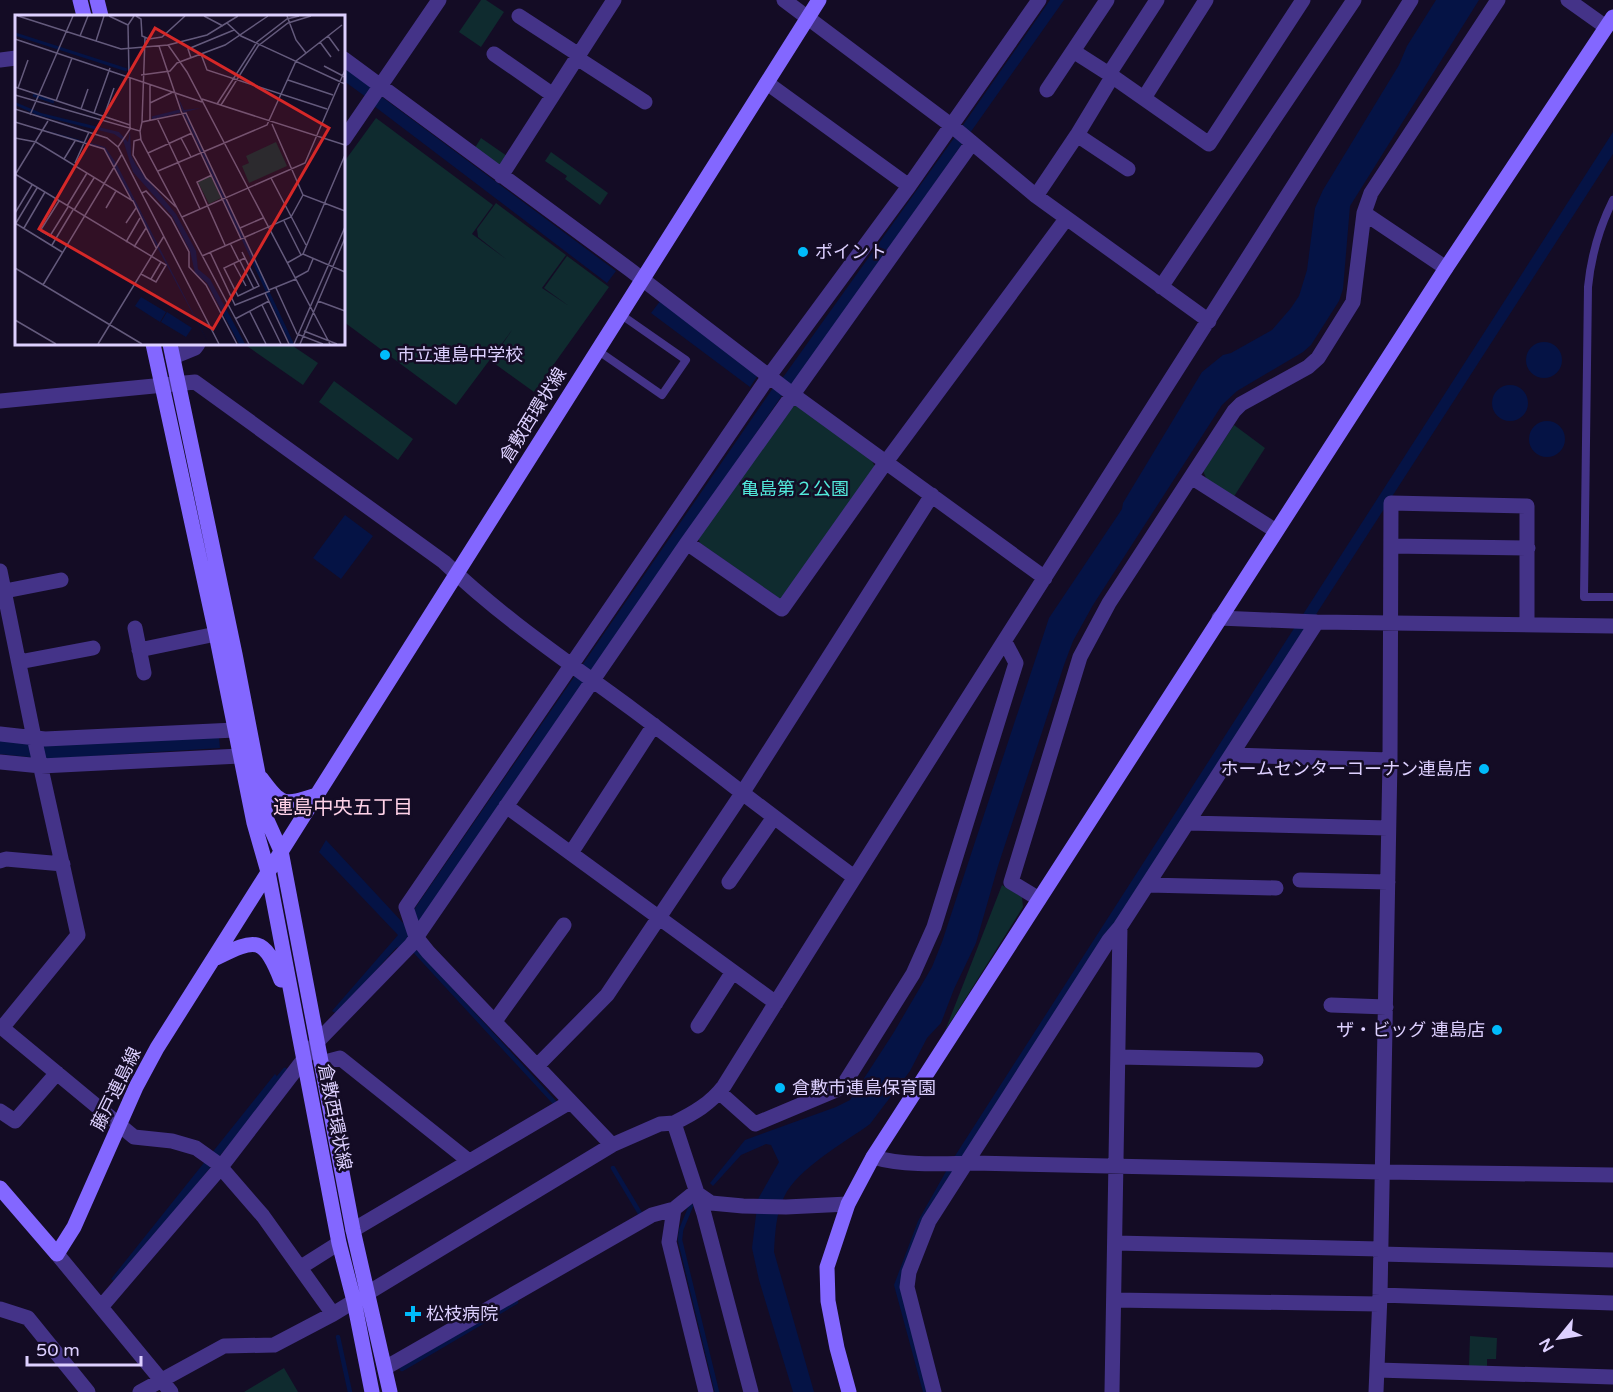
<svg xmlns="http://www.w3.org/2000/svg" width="1613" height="1392" font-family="'Varela Round','Noto Sans JP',sans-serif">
<rect width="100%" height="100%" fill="#140c25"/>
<path fill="#0f2b2f" d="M481 0H486L504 12 481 47 459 32Z
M376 118 493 205 472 234 506 259 478 237 477 229 496 203 566 255 542 288 569 306 544 288 567 256 609 287 534 392 491 361 512 330 456 405 344 322V162Z
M481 138 507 156 498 168 473 151Z
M551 152 608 193 600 205 565 179 567 176 545 161Z
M244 344H290L318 363 303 385Z
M334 381 413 439 398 460 319 402Z
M796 405 871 459 875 467 783 601 700 543 698 537 788 410Z
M1234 425 1265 448 1233 498 1207 480 1203 471Z
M1002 885 1022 897 1023 907 945 1031Z
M1470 1336 1497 1338 1496 1359H1487V1368L1469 1367Z
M284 1368 298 1392H244Z"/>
<path fill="#051345" d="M1050 0H1064L792 385 783 394 405 945 396 948 337 1014 332 1011 398 935 319 852 326 840 404 924 773 388 784 376 954 138Z
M1436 0H1479L1350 206 1343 289 1339 301 1311 345 1303 352 1237 391 1222 405 1093 605 1073 641 1064 665 998 866 976 943 954 989 941 1023 927 1038 910 1071 870 1124C844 1143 798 1168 784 1197 776 1213 775 1234 774 1252L814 1392H793L759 1280 752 1248 758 1199 779 1162 771 1145 766 1144 741 1155 713 1186 710 1183 745 1140 836 1107 850 1100 894 1032 932 967 942 942 1049 618 1122 509 1123 503 1202 372 1223 355 1231 353 1272 330 1291 308 1299 296 1307 270 1315 208 1323 190 1399 65 1407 46Z
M344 66 373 88 366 97 344 81Z
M382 97 616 271 607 283 374 106Z
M1613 132V154L1315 616 905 1272 931 1392H923L894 1285 918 1221 953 1159Z
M661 300 759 374 750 387 651 313Z
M1526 360a18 18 0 1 1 36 0a18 18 0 1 1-36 0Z
M1492 403a18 18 0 1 1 36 0a18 18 0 1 1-36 0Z
M1529 439a18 18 0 1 1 36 0a18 18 0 1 1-36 0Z
M345 515 373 536 341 579 313 558Z
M219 737 220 748 47 759 0 754V741Z
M275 1074 281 1081 116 1283 111 1279Z"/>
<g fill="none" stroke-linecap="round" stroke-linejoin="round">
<path stroke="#051345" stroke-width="4.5" d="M415 951 555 1103
M275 1082 285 1070
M613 1168 641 1215
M691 1206 681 1230 680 1240 717 1392
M338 1337 350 1392
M402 1369 516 1302"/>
<path stroke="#438" stroke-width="8" d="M1613 200C1599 228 1591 257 1588 287L1584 597H1613
M597 350 662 395 686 360 620 314"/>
<path stroke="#438" stroke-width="15" d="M784 0 952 126 1036 196 1209 321
M1568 0 1606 27
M519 16 579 55
M1073 51 1109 74 1209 144 1303 0
M494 54 553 95
M577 58 645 102
M344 59 629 269 792 394 1045 578
M0 60 16 58
M1109 74 1157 0
M767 83 909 186
M1047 90 1107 0
M1144 98 1206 0
M1077 135 1128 169
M344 139 439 0
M501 176 614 0
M1036 196 1077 135 1112 77
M1364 213 1446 268
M1161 287 1354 0
M173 357 195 348 198 344
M0 401 195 382 444 562C501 617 568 662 632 709 706 764 779 822 854 877
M1191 477 1276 531
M687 543 782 609 886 462 1066 219
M1391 546 1528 548
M0 571 32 728 78 935 2 1028
M5 591 61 580
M1219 618 1317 622 1613 626
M135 628 144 673
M139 650 216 634
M19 662 93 648
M0 734 45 739 235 730
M1233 755 1390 760
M0 762 41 766 240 756
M506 806 776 1003
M1188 823 1388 828
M571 853 654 725
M0 861 6 859 63 864
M1300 880 1388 882
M729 882 774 817
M1148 885 1276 888
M1039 899 1011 882 1080 657 1109 603 1234 411 1241 404 1308 367 1318 358 1353 302 1364 213 1371 193 1498 0
M1331 1005 1386 1007
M495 1021 564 925
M0 1026 134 1137 172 1141 196 1148 217 1163 263 1216 333 1314
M698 1026 732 973
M1119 1057 1256 1060
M321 1063 340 1058 469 1161
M537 1066 607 995 743 792 932 495
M719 1092 755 1124 836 1090 844 1084 913 974 934 927 1016 663 1005 642
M0 1111 15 1121 57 1073
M674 1123 660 1124 612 1145 428 952 416 937 406 907 769 376 909 186 1039 0
M873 1157C904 1166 940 1164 973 1163L1381 1172 1613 1175
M674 1209 669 1242 706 1392
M353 1230 570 1102
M1115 1243 1380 1249
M57 1254 171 1392
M1380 1254 1613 1260
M301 1267 339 1243
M1380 1295 1613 1303
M1114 1300 1379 1304
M101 1307 221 1167 317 1042 411 945 687 543 972 143
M0 1309 28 1318 88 1392
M385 1368 652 1215 674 1209 695 1192 711 1203 743 1206 786 1207 848 1204
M1377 1370 1613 1377
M140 1392 224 1346 274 1345 333 1314 612 1145
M751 1392 704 1214 674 1123C694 1113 710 1104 724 1086 950 722 1183 363 1411 0
M934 1392 907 1287 909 1272 929 1221 1109 940 1120 927
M1112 1392 1120 927 1317 622
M1376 1392 1380 1295 1390 760 1391 503 1527 506V624"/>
<path stroke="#8367ff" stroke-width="15" d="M80 0 84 16
M97 0 101 16
M153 344 216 634 254 823 268 872 339 1243 354 1301 372 1392
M170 344 235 654 267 820 281 851 353 1230 390 1392
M261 778C282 806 283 806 317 795
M216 958C256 938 264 936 281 980
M0 1188 57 1254 74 1227 136 1087 157 1048 819 0
M849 1392 837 1348 828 1301 827 1267 848 1204 873 1157 1446 268 1613 17"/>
</g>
<g fill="#00bbfb" stroke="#140c25" stroke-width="2">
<circle cx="803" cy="252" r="6"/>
<circle cx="385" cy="355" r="6"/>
<circle cx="1484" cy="769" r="6"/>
<circle cx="1497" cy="1030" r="6"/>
<circle cx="780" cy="1088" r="6"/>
<path d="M410 1305h6v6h6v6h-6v6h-6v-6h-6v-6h6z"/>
</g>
<g text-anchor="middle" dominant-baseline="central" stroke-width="5" stroke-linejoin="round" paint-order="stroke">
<g font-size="18" fill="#ddd0ff" stroke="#140c25" text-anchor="start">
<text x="815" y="252">ポイント</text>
<text x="397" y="355">市立連島中学校</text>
<text x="1472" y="769" text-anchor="end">ホームセンターコーナン連島店</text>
<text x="1485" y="1030" text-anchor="end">ザ・ビッグ 連島店</text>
<text x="792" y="1088">倉敷市連島保育園</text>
<text x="426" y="1314">松枝病院</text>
</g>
<g font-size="18" fill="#ddd0ff" stroke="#140c25">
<text transform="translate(533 415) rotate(-58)">倉敷西環状線</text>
<text transform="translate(116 1089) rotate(-64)">藤戸連島線</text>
<text transform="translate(335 1117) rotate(79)">倉敷西環状線</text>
</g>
<g font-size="18" fill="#52e9db" stroke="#140c25">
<text x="795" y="489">亀島第２公園</text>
</g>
<g font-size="20" fill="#ffd2e8" stroke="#140c25">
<text x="343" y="808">連島中央五丁目</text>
</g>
</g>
<g transform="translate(15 15)">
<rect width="330" height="330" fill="#140c25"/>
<path d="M261 127 272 151 234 168 227 151 234 148 231 141ZM196 161 206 183 194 189 183 167Z" fill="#0f2b2f"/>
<path d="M163 82 169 95 186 93 170 97 279 329H275L167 95ZM0 87 26 98 104 117 113 127 115 116 116 140 121 150 161 199 181 236 183 254 195 264 230 329H224L192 268 180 258 175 236 157 201 118 157 108 125 99 119 22 100 0 90ZM11 110 90 132 101 148 194 329 89 133ZM126 282 151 297 145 307 120 291ZM152 297 177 313 171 322 146 307Z" fill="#051345"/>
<path fill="none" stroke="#051345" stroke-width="3" d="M0 19 112 55M18 80 39 87M137 103 165 96"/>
<path fill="none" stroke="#645a7c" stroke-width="1.5" d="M3 1 106 34 153 30M94 1 113 10M121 1 126 4 127 21 134 24 147 22 170 1M189 1 208 11M223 1 192 20 153 30 172 57 315 329M272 1 281 25 291 38M212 8 226 21 330 69M65 21 73 1M313 21 324 36M0 24 187 87M81 26 89 1M305 27 316 42M144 31 166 96 226 224M186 39 192 55 312 94M176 43 173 34 219 15M309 51 330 62M114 59 113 10 119 1M126 60 155 56 162 48 210 30 253 1M273 65 318 80M135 69V105M0 72 115 110M3 73 13 45M0 80 125 116 126 125 234 329M187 84 330 130M41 86 57 43M135 88 158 77M202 89 242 27 272 4 284 1M206 90 243 31 273 8 296 1M0 94 92 123 103 132 204 329M66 94 73 74M79 98 95 53M15 100 58 1M89 101 99 73M142 103 185 194M0 107 89 134 117 186M127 107 130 23M257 109 288 180 330 196M125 116 127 107 171 98 254 275 281 264M0 123 21 127 118 186 141 233M166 123 176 142M126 124 119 126 118 140 131 163 161 192M103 132 115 114V63M133 138 177 118M49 144 60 126M60 148 74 117M143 156 252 110 281 46 327 10M0 159 151 250 141 267 126 259M0 160 33 106M197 160 182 167 210 230M256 163 291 230M127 178 131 176 156 203 174 237V252L191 270 222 329M52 191 72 158M91 193 101 176M59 195 79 163M0 198 17 170M167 202 290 148 330 55M269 206 286 240M0 208 47 237M1 208 22 173M111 208 121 193M9 213 30 177M225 213 248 203M25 216 44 186M26 216 35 221 53 192M111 227 125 203M215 228 224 246M37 230 58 195M119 232 131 213M195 237 220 290 255 276M227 237 244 271 223 281 209 253 230 243M288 239 330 257M187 241 276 202 288 180M225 246 239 274M272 248 288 239 330 140M219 249 231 271M0 253 127 329M280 263 293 256 298 244M136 264 146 247M28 270 107 139M261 273 282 319 308 329M250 278 274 329M303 286 330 296M247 290 266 329M235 297 251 329M220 304 254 286M0 305 41 329M289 316 322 329M83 329 149 221M279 329 330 212M285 329 330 223"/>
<path fill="#d62828" fill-opacity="0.15" stroke="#d62828" stroke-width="3" d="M140 13 314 113 198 314 24 214Z"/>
<rect width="330" height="330" fill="none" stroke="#ddd0ff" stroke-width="3"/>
</g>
<g transform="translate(1559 1338) rotate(240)" stroke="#140c25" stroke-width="4.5" paint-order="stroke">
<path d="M0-4.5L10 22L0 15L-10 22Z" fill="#ddd0ff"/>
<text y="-9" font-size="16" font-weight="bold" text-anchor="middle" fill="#ddd0ff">N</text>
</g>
<path d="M27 1356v9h114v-9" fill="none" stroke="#ddd0ff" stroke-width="3"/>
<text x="36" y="1356" font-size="18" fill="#ddd0ff" stroke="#140c25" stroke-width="4.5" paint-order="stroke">50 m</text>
</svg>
